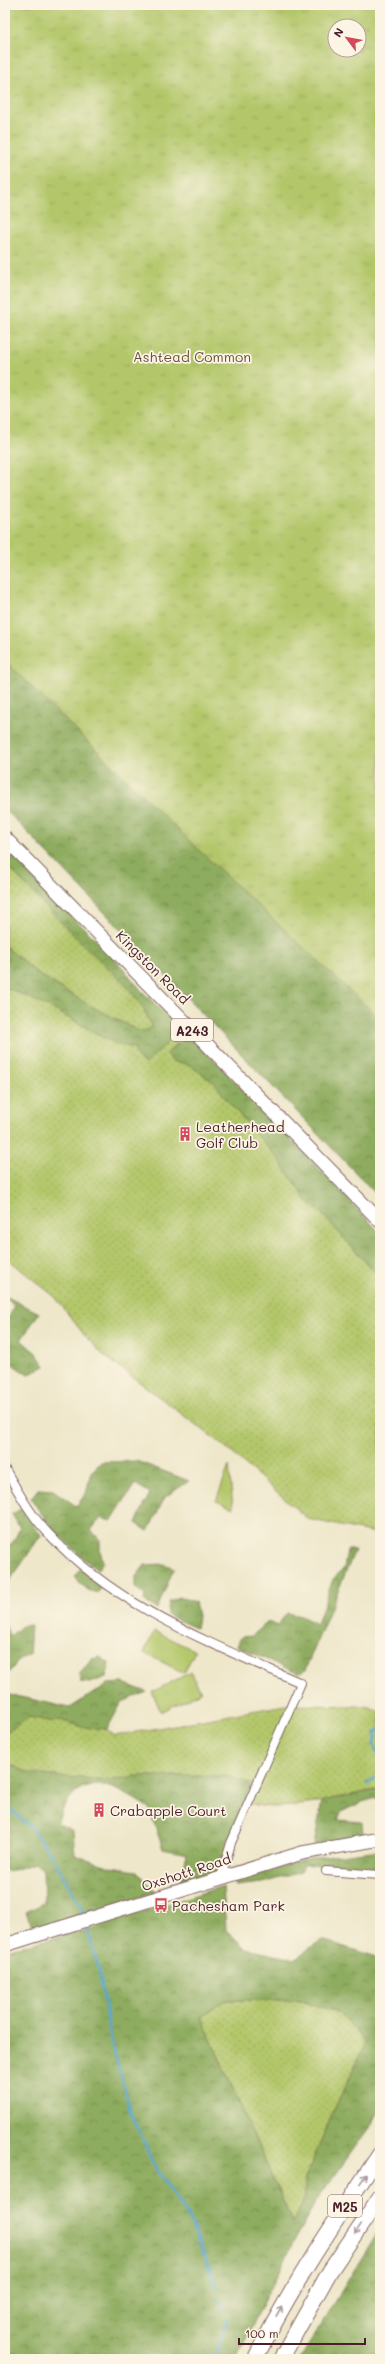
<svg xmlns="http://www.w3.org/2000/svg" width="385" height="2364" font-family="Mali,sans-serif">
<defs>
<pattern id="grass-dots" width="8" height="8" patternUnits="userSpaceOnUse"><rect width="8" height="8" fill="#b3c76a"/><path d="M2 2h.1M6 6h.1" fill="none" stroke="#9baa5c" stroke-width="1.8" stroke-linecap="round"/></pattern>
<pattern id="forest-crowns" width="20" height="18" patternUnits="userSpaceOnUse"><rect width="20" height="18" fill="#8eac5e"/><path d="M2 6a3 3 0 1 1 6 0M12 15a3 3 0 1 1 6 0" fill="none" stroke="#768b4e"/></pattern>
<pattern id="park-tufts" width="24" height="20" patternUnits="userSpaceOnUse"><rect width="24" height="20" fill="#b3c76a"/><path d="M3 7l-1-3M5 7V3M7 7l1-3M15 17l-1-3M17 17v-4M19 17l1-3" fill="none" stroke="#9baa5c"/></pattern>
</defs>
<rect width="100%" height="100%" fill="#fcf5e5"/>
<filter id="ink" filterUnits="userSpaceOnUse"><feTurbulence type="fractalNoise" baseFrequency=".025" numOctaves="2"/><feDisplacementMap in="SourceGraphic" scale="8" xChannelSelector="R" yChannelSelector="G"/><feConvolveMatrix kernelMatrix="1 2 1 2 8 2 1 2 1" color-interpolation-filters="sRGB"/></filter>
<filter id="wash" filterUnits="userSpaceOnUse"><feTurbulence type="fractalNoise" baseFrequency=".012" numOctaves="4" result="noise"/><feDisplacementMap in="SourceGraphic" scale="16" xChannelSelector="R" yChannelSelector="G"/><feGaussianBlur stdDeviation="0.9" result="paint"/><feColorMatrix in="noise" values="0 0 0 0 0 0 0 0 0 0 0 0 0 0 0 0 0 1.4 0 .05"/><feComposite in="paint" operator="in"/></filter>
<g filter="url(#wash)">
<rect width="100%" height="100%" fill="#eee7ca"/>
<path fill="url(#grass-dots)" stroke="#7e734a" d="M5 848 122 967 140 989 175 1024 176 1034 172 1038 176 1044 192 1040 210 1056 380 1233V1538L375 1533 308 1519 223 1445 102 1354 85 1336 55 1297 5 1257Z
M5 1694C43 1702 84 1707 114 1736L285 1705 366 1706 380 1711V1789C347 1796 273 1817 244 1801L94 1783 60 1791 5 1776Z
M225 2000H297L339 2012 366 2043 334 2110 305 2179V2198L293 2224 201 2017Z"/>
<path fill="url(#forest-crowns)" stroke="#6c6644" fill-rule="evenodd" d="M5 5H380V1198L5 809ZM335 26H359V50H335Z
M5 848 122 967 140 989 175 1024 176 1034 145 1064 137 1057 134 1048 116 1044 49 1007 5 987V946L38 974 89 1005 141 1032 152 1028C139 992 114 974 88 949 59 921 32 892 5 863Z
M183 1040H192L210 1056 380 1233V1278L324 1216 306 1200 278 1159 227 1100 215 1083 188 1064 172 1061 167 1053Z
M7 1297 39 1313 21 1340 36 1353 45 1366 28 1375 12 1364H5L7 1321 14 1307Z
M137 1461 189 1481 165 1497 148 1531 136 1523 150 1493 135 1484 111 1521 101 1518 91 1530 100 1540V1550L103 1562 97 1570C71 1548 48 1527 31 1498L38 1489 53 1490 76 1506 86 1494 91 1472 101 1462Z
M21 1509 41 1535 5 1588V1549L13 1542 20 1528 12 1514Z
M347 1550H355L305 1670 299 1674 237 1646 241 1637 252 1636 268 1622 277 1626 287 1613 301 1616 317 1624 333 1579 344 1568Z
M164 1564 174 1568 157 1609 144 1601 145 1594 135 1588V1578L145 1565Z
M81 1568 102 1588 97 1593 88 1590 74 1577Z
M179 1597 195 1602 198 1616 196 1628 167 1615 169 1602Z
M5 1625 10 1636 22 1626 31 1625 29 1655 20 1659 5 1677Z
M100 1657 109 1663 106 1677 90 1683 81 1682 79 1675 92 1659Z
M123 1683 147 1692 122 1702 107 1729 82 1727 60 1720 54 1722 29 1717 9 1731 5 1730V1694L70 1708 108 1684Z
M5 1760 23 1771 42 1775 111 1780 136 1776H227L251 1784 218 1872 179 1885 187 1854 163 1849 149 1808C108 1782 78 1767 57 1823L73 1831 75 1855 111 1867 137 1871 156 1892 34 1931 26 1912 44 1903 43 1870 35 1863 8 1872 5 1869Z
M380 1789V1797L362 1802 341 1812 338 1820 362 1822 363 1835 314 1845 322 1801Z
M380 1850V1872L304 1864 301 1872 262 1883 235 1886 234 1881 309 1859Z
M223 1886 226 1930 246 1949 294 1959 322 1940 380 1958V2112L314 2205 297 2235 236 2359H5V1950L87 1930ZM225 2000H297L339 2012 366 2042 334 2110 305 2179V2198L293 2224 201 2017Z
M380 2228V2359H300Z"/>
<path fill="url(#park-tufts)" stroke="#7e734a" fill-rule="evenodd" d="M5 5H380V1019L200 851 5 661ZM335 26H359V50H335Z"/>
<path fill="#b3c76a" stroke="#7e734a" d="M229 1466 233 1508 216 1501Z
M154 1631 195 1651 184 1673 144 1653Z
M191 1672 201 1692 161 1712 152 1692Z"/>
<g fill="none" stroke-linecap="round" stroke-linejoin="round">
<path stroke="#57a6d1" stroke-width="2.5" d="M380 1730 376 1732 374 1744 380 1760
M378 1773 380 1768
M367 1784 375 1778
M5 1805 32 1828 52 1856 80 1905 82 1914
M87 1928 99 1970 112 2044 132 2116 157 2170 187 2214 217 2288
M220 2298 223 2308
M215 2359 227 2319"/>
</g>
</g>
<g filter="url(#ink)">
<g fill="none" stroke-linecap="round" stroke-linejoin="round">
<defs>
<path id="minor" d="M5 1469C18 1491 29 1513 47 1532 115 1607 211 1643 301 1683L231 1843 221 1877
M326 1871 380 1875"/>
<path id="primary" d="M5 1945 302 1853 380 1839"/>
<path id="trunk" d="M5 838 380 1221"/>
<path id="motorway" d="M255 2359C291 2287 335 2221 380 2154
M281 2359 330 2271 380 2197"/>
</defs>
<use href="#minor" stroke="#836563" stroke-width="10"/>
<use href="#primary" stroke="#836563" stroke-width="15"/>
<use href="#trunk" stroke="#836563" stroke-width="15"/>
<use href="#motorway" stroke="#836563" stroke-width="17"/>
<use href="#minor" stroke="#fff" stroke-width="8"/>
<use href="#primary" stroke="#fff" stroke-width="13"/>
<use href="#trunk" stroke="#fff" stroke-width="13"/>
<use href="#motorway" stroke="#fff" stroke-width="15"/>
</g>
<defs><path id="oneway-shaft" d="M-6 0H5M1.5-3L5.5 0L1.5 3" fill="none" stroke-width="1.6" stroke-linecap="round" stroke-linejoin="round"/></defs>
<g stroke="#ae9aa0">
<use href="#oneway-shaft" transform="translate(363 2179) rotate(-56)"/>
<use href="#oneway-shaft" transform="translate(358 2229) rotate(124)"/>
<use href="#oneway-shaft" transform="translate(279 2312) rotate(-61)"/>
</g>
</g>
<defs>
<symbol id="building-bare" viewBox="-9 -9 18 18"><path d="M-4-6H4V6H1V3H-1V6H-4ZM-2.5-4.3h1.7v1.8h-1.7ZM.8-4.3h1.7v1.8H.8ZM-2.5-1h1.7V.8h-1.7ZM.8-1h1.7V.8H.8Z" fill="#d1495b" stroke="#fcf5e5" stroke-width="2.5" paint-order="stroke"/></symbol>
<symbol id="bus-bare" viewBox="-9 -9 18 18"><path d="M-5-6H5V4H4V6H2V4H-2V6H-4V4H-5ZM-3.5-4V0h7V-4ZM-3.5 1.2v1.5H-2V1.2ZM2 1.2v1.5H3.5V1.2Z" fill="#d1495b" stroke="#fcf5e5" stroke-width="2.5" paint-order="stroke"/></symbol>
</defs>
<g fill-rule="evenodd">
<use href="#building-bare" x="175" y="1124" width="20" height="20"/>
<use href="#building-bare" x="89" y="1800" width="20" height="20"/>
<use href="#bus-bare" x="151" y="1895" width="20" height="20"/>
</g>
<g text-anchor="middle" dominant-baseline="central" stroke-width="3.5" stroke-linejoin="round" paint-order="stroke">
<g fill="#fcf5e5" stroke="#7f5f63" stroke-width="1">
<rect x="171" y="1019" width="42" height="22" rx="3"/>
<rect x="328" y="2195" width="34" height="22" rx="3"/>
</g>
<g font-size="13" font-weight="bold" fill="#4a1f2b">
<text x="192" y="1030">A243</text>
<text x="345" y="2206">M25</text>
</g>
<g font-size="14" fill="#6a513e" stroke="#fcf5e5">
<text x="192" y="356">Ashtead Common</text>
</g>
<g font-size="14" fill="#4a1f2b" stroke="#fcf5e5">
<text transform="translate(153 967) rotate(45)">Kingston Road</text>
<text transform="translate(186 1872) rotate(-18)">Oxshott Road</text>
</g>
<g font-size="14" fill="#4a1f2b" stroke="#fcf5e5" text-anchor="start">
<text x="196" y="1126">Leatherhead<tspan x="196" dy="16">Golf Club</tspan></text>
<text x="110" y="1810">Crabapple Court</text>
<text x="172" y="1905">Pachesham Park</text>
</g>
</g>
<rect width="385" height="2364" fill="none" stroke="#fcf5e5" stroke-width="20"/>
<g transform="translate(347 38) rotate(302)"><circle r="19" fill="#fcf5e5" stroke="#b59f9b"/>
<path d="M0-3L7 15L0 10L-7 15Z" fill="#d1495b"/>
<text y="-6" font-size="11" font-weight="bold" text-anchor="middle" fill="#4a1f2b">N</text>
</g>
<path d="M239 2338v6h126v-6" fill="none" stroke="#4a1f2b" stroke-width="2"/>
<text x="245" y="2338" font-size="12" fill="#4a1f2b" stroke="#fcf5e5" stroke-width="3" paint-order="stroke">100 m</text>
</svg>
